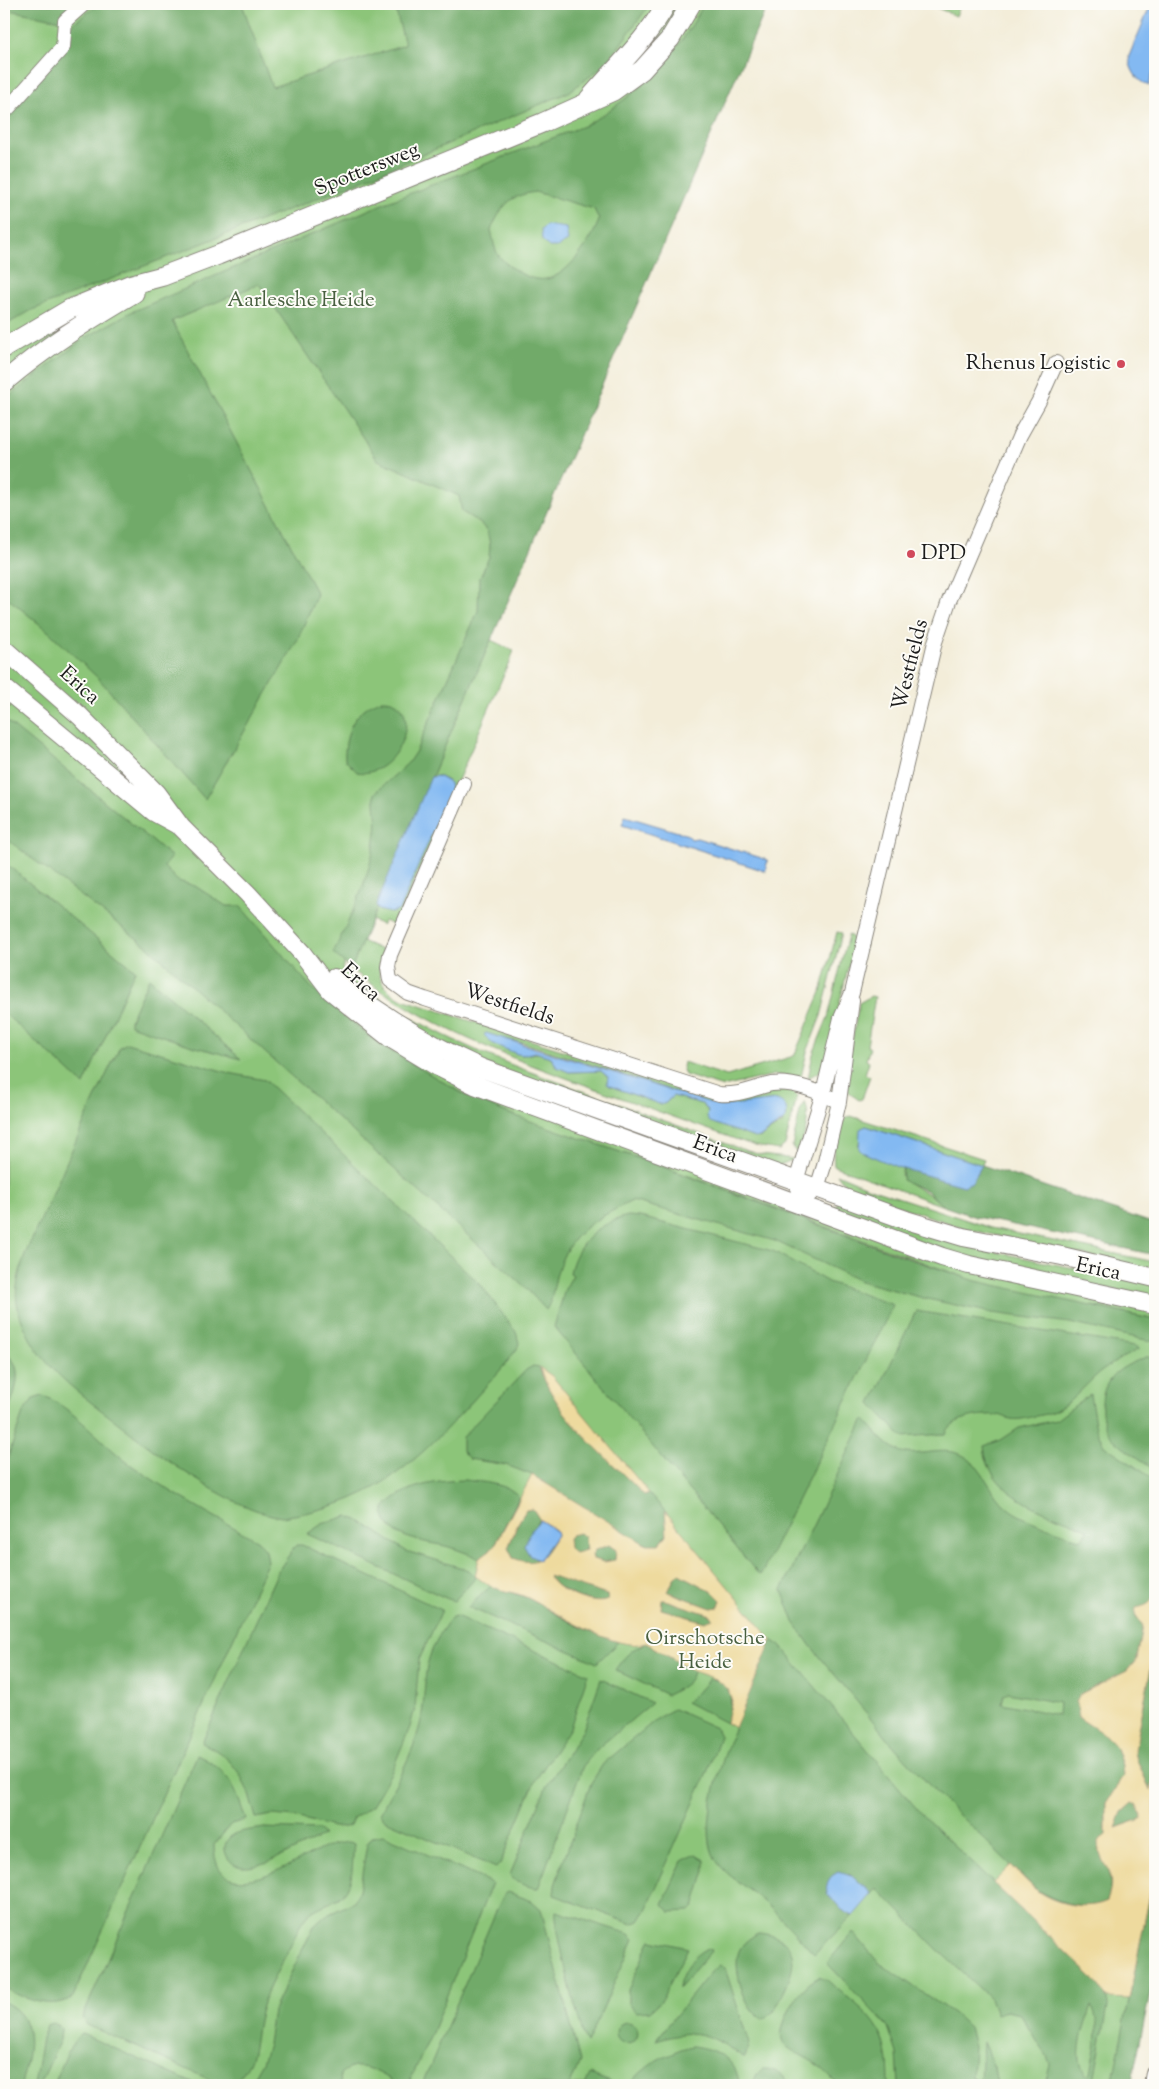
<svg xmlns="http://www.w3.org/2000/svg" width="1159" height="2089" font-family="'Sorts Mill Goudy',serif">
<rect width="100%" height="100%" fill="#fdfcf7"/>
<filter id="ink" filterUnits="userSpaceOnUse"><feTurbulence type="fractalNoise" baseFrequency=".02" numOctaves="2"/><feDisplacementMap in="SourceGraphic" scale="10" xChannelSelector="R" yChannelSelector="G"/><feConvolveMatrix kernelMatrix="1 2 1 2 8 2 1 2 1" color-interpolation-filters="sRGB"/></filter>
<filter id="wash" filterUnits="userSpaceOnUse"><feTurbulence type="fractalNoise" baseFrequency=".0096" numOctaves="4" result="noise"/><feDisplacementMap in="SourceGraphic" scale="20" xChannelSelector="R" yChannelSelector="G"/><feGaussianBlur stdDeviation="1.12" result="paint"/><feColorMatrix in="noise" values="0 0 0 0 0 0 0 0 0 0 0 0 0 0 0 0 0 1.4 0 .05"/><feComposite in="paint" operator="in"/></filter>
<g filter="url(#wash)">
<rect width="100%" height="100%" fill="#f3edd9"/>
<path fill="#8cc579" stroke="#54704a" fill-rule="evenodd" d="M4 4H757L589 380 342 969C414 1031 501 1062 589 1093 639 1111 689 1130 738 1148L761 1155 794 1159 776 1167 466 1057 403 1051 797 1207 1155 1311V1320L1092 1306 1155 1321V1916L1119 2085H4ZM329 1003C381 1049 441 1086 505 1112 554 1133 608 1147 659 1165 761 1202 862 1241 964 1277L936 1272 491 1111 396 1060Z
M928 4H961L956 16Z
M491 640 514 651 395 926 384 921 382 925 371 920 376 905 378 910 448 781 438 776 431 777Z
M837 932 842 933 821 1016 807 1052 801 1077 774 1075 723 1087 685 1075 682 1067 683 1062 727 1076 794 1056 821 992Z
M848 935 851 936 854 944 825 1062 820 1071 808 1078 813 1054 828 1017Z
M362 941 384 951C375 972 379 986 399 998L718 1100C744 1102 770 1083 795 1093L797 1097 785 1145 779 1150 755 1146C700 1127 646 1107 591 1087 504 1056 425 1026 351 969ZM484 1034 524 1043 721 1106 777 1100 783 1123 759 1138 709 1112 702 1104 673 1096 666 1103 659 1104 610 1086 608 1077 601 1071 569 1072 557 1067 551 1057 538 1053 521 1055 493 1044Z
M871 996 875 997 867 1046 870 1048 866 1060 869 1062 865 1074 870 1076 862 1099 859 1100 849 1093 845 1080 859 1003Z
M805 1102C812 1119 803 1137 798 1154L792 1146 801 1107Z
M851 1116 984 1159 982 1165 866 1126 858 1146 903 1168 901 1176C914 1190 930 1191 943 1206L834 1166C832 1152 835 1120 851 1116Z
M837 1174 870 1188 991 1228 1155 1262V1271L967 1229 859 1193 845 1185Z
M839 1200 992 1251 1155 1285V1298L963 1260 834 1210Z"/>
<path fill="#71aa69" stroke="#466342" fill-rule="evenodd" d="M4 4H75L60 20 4 9Z
M99 4H242L272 87 405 45 394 4H650L606 64 569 92 354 184 32 310 4 326V118L72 24Z
M704 4H768L451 732 351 969 333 953C352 914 371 876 376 832 378 819 374 806 375 793L408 763 416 751 478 611 479 580 489 557 490 544 487 531 480 523 462 512 459 496 378 460 259 284 172 321 317 594 297 641 205 799 98 678 49 632 4 595V400L85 338 129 313 380 205 586 125C640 93 674 60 704 4ZM535 192 594 209 599 220C593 239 567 277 546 279 530 282 509 268 499 256 494 250 493 237 491 230 502 206 508 196 535 192Z
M381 700C430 698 398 781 357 772L345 760C344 733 354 709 381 700Z
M4 719 172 857 164 867 178 881 195 886 226 906H240L311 987 342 1014 379 1044 465 1095 507 1113 658 1165 907 1258 976 1281 1155 1320V1342L1070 1323 992 1313 923 1298 860 1281 775 1241 632 1201C596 1219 569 1231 557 1273 554 1284 552 1302 546 1310L524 1286 148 947 4 837Z
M4 862 135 970 84 1085 4 1013Z
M149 978 241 1059 192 1046 130 1025V1020Z
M127 1043 229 1073 265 1080 481 1285 516 1332 519 1343 517 1349C502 1370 484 1388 467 1407 410 1469 369 1505 282 1517 236 1511 168 1462 131 1433 91 1401 40 1371 22 1321 18 1310 15 1298 17 1287 20 1258 37 1229 49 1202 72 1150 94 1098 120 1047Z
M982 1165 1155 1224V1255L976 1217 943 1206 927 1191 902 1180 903 1168 972 1182Z
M628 1216 640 1217 773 1251 828 1282 893 1305 762 1573 759 1575 554 1327 565 1289 573 1275 570 1273C576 1243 599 1223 628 1216Z
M916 1311 1135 1346 1139 1349C1124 1357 1110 1364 1097 1375 1079 1391 1066 1410 1042 1415 1033 1416 1020 1421 1011 1419 1007 1419 1003 1415 997 1415 982 1414 951 1417 946 1434L902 1437 871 1404Z
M4 1353C30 1366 11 1401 4 1423Z
M1149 1356 1155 1360V1469C1142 1460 1126 1451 1114 1440 1107 1433 1103 1422 1102 1412 1100 1378 1119 1367 1149 1356Z
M533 1366 539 1367C559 1421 605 1454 644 1495L649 1493 665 1511 668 1531 660 1544 651 1546 632 1538 532 1475 506 1465 469 1459 462 1451V1437L526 1370Z
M1090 1394 1096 1429 1104 1445 1155 1480V1589L1153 1601 1135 1615 1143 1626 1137 1659 1127 1671 1080 1694 1079 1718 1105 1734 1116 1748 1122 1765 1123 1777 1106 1803V1835L1098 1849C1107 1867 1115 1881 1107 1901 1085 1912 1057 1902 1037 1890L939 1796 892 1744 810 1645 794 1622 782 1590 864 1419C874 1429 884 1444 897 1450 915 1460 944 1444 964 1456 984 1467 990 1494 1008 1508 1022 1520 1062 1532 1081 1540L1088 1530 1085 1528C1047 1512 987 1496 984 1446L1001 1440 1019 1428 1056 1420ZM1008 1693 1059 1703 1058 1715 1002 1703 1004 1695Z
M43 1396C70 1405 103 1444 127 1462 168 1492 214 1516 258 1541L266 1551 268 1561 73 1997C52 2011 25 1999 4 1988V1469L23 1413 33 1399Z
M464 1480C480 1482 509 1483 519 1497L494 1547 479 1558C469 1554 459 1550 449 1547 427 1541 381 1540 384 1508 402 1485 438 1481 464 1480Z
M533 1509 540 1520 537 1522 534 1558 539 1560C531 1564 521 1561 513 1558L508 1548 518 1523 526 1510Z
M347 1516 358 1520 406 1551 469 1570 475 1576 474 1580 454 1601 448 1599 307 1534 322 1524Z
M567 1543a10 10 0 1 1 20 0a10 10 0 1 1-20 0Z
M296 1545H302L442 1610 419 1660 415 1708 410 1727 391 1773 372 1806 353 1818 350 1825 346 1827H333L295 1817 272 1815 256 1818C246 1782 238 1759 202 1743L278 1571Z
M609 1545 616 1550 615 1560 604 1562 593 1559 592 1555 595 1550Z
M679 1574 713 1592 721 1600 719 1607 711 1608 668 1592 674 1578Z
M551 1576 607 1595 608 1600C593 1607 558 1590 549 1578Z
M491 1586 528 1598 575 1625 618 1642 597 1663 468 1607Z
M662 1600H665L711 1615 713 1619 706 1622 661 1609Z
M456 1616 588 1674 570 1728 535 1781 500 1864 496 1868 383 1819 380 1813C395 1784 412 1757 420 1725 424 1707 424 1690 426 1672 428 1654 440 1631 452 1617Z
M772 1640 781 1646 922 1815 1092 1977C1099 1987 1108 1995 1108 2007L1093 2085H1045L1050 2064 1047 2056 1019 2014 1007 2011 996 2014 990 1998 937 1949 877 1888 872 1894 849 1874 851 1916H853L814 1954C798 1937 782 1918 764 1902 750 1889 729 1878 718 1863 685 1820 753 1685 772 1640ZM1091 2006C1103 2025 1094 2051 1090 2072L1087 2075C1071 2059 1085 2025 1091 2006Z
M646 1643 693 1671C692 1683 677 1690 667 1695L615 1670C623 1658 632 1648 646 1643Z
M1155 1661V1774L1150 1790 1137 1760 1135 1750 1152 1662Z
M601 1679 652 1703 599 1747 583 1766 539 1886 538 1888C530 1888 513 1882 510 1875L546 1787 583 1730Z
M709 1679C735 1680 733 1705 726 1723L686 1702 696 1694Z
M674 1709 716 1728 720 1736 707 1773 646 1910 639 1921 632 1924 554 1895 555 1885 591 1783 603 1764 659 1717Z
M197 1755C229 1770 235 1787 246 1820L231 1824 214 1845C215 1914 294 1861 324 1848 332 1844 341 1843 350 1842L354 1844C352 1857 354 1877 347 1889 339 1904 317 1904 306 1917 299 1925 295 1937 290 1947 280 1967 267 1988 261 2009 251 2042 261 2059 231 2085H222L87 2025 82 2018Z
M1132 1803H1136L1143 1816 1141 1819 1115 1828 1122 1812Z
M264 1828 319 1830 323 1836C301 1845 266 1868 244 1867 229 1867 218 1848 230 1837 238 1830 254 1830 264 1828Z
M383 1835 492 1883 431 2035 408 2085H395L393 2081C376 2071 358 2059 340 2074L341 2085H249L262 2062 268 2044 273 2010 314 1926 325 1916 354 1902 359 1891 367 1844 372 1837Z
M696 1854 705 1860V1871L694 1907 690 1911 670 1912 663 1904 682 1861Z
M1155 1869V1970L1131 2085H1112Z
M508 1892 532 1901 541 1909 580 2061 570 2085H422L499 1904 504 1895Z
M556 1911 629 1934 634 1939 587 2044C580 2032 553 1923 556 1911Z
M853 1932 878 1962 957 2016 969 2027 974 2047 972 2078 981 2082 983 2042 994 2067 997 2085H899L897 2053 888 2027 827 1963Z
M759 1933C802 1938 797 1966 782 1996 776 2006 775 2014 763 2019 745 2012 732 1968 739 1951 743 1942 751 1937 759 1933Z
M652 1940 688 1948 661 2001 650 2011 637 2012 628 2004V1990L650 1941Z
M706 1949 712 1950 679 1988C679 1976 694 1953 706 1949Z
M720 1965 725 1968 749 2043 745 2058C709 2035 701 2026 656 2040L710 1973Z
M819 1977 827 1980C843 1995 870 2011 880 2032 888 2047 889 2068 889 2085H839C831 2077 823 2068 813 2062 787 2046 771 2048 789 2011 796 1997 805 1984 819 1977Z
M4 2002C39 2018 29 2054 21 2085H4Z
M616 2033a11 11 0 1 1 22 0a11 11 0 1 1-22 0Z
M54 2023 61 2028 60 2040 40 2085H34L42 2038 47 2025Z
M82 2034 197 2085H54C59 2073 71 2038 82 2034Z
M692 2046C716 2049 738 2059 739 2085H630C643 2066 670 2051 692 2046Z
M762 2069C774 2068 784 2075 791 2085H752L757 2074Z
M590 2074 617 2085H585Z"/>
<path fill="#eeda9e" stroke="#857b5d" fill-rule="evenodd" d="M539 1367 552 1376 649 1493 644 1495C605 1454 559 1421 539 1367Z
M532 1475 645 1544H659L667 1535 665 1511 772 1640 735 1728 726 1723 732 1701 728 1689 716 1679 693 1671 646 1643C617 1653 554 1611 528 1598 516 1592 503 1592 491 1586 485 1584 480 1579 475 1576L479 1558 494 1547ZM533 1509 540 1520 556 1530 557 1535C544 1556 539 1568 513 1558L508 1548 518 1523 526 1510ZM579 1533 585 1537 586 1550 575 1553 569 1548 568 1538 571 1535ZM609 1545 616 1550 615 1560 604 1562 593 1559 592 1555 595 1550ZM679 1574 713 1592 721 1600 719 1607 711 1608 668 1592 674 1578ZM549 1576 607 1595 608 1600C594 1607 555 1591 549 1576ZM662 1600H665L711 1615 713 1619 705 1622 661 1609Z
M1155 1589V1661L1152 1662 1135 1750 1137 1760 1150 1790 1155 1774V1869L1129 1999 1107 1998 1092 1977 993 1883 1011 1865C1019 1873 1027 1882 1036 1890 1054 1904 1087 1911 1107 1901 1119 1871 1098 1866 1098 1841L1106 1835V1803L1123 1777 1122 1765 1116 1748 1105 1735 1079 1718 1076 1701 1080 1694 1127 1671 1137 1659 1143 1626 1135 1614 1136 1608C1149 1605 1153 1603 1155 1589ZM1132 1803 1136 1804 1142 1816 1141 1819 1116 1828 1122 1812Z"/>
<path fill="#83b9f2" stroke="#506a87" d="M1151 4H1155V65L1149 86C1137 82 1129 68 1129 56Z
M546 225 566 228 568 241 557 247H549L542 240 541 230Z
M438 776 450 783 451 790 399 910 391 913 378 910 376 905 431 777Z
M625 816 688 835 691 839 697 838 768 860 765 871 622 825Z
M486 1033 721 1106 777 1100C787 1104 788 1110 786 1119L762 1136 755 1138 710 1122 707 1118 708 1110 702 1104 673 1096 664 1104H659L610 1086 607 1084 608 1077 601 1071 569 1072 557 1067 551 1057 535 1052 524 1055 517 1054 493 1044 484 1035Z
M866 1126 982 1165 972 1182 964 1186 897 1167 862 1152 859 1149 860 1129Z
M540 1520 556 1531 557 1535 539 1560 530 1556 524 1546 532 1529Z
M839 1872 854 1877 872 1894 853 1916 842 1910 827 1893C825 1883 830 1875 839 1872Z"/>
</g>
<g filter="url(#ink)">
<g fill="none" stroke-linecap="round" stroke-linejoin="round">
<defs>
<path id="minor" d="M4 113 63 47 65 21 84 4
M464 784 390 955 388 967 390 980 408 993 425 999 719 1094C739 1096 753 1088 772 1084 795 1081 820 1092 839 1102
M800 1204 796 1181 823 1093 841 1018 852 993 935 642 949 601 1020 435 1039 401 1056 363
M800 1204 817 1188 824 1166 839 1102 852 1001"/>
<path id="tertiary" d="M4 649 80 716 156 793 181 827 248 894 302 953 331 991 390 1038 438 1067 475 1085 942 1257 969 1265 1155 1305
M4 688 154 812 176 824
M334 978C379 1014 428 1044 481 1068L906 1220 963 1237 1062 1256 1155 1278
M1153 2085 1155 2073"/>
<path id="secondary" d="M589 99C616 67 646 41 666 4
M4 348 70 309 129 285 163 276 218 255 542 123 613 91 642 70 670 39 691 4
M4 382C45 347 88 320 134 293"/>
</defs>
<use href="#minor" stroke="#88847a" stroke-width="16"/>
<use href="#tertiary" stroke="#88847a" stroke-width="20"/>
<use href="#secondary" stroke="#88847a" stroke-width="21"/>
<use href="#minor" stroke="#fff" stroke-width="14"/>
<use href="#tertiary" stroke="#fff" stroke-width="18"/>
<use href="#secondary" stroke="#fff" stroke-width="19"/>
</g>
</g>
<g fill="#d1495b" stroke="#fdfcf7" stroke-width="2">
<circle cx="1121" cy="364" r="5"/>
<circle cx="911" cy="554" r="5"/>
</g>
<g text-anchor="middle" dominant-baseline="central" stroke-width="4" stroke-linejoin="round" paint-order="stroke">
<g font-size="21" fill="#1c1c1c" stroke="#fdfcf7">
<text transform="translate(367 170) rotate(-22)">Spottersweg</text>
<text transform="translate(911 665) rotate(-76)">Westfields</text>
<text transform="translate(79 686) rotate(42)">Erica</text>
<text transform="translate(360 983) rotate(43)">Erica</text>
<text transform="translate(509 1005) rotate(18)">Westfields</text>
<text transform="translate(715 1150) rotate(20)">Erica</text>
<text transform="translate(1098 1270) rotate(12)">Erica</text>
</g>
<g font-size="21" fill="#496041" stroke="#fdfcf7">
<text x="301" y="301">Aarlesche Heide</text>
<text x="705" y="1639">Oirschotsche<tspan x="705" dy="24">Heide</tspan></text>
</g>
<g font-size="21" fill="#1c1c1c" stroke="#fdfcf7" text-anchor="end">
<text x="1111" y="364">Rhenus Logistic</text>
<text x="921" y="554" text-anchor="start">DPD</text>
</g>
</g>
<rect width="1159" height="2089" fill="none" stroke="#fdfcf7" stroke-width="20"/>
</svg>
